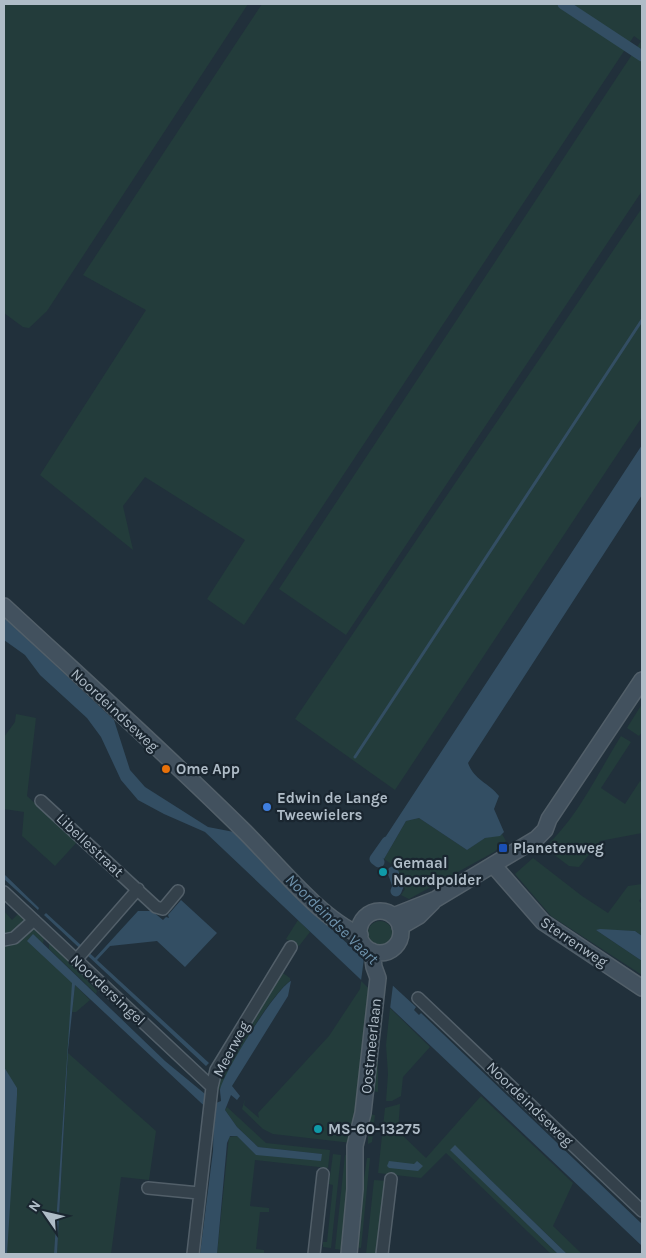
<svg xmlns="http://www.w3.org/2000/svg" width="646" height="1258" font-family="Karla,sans-serif">
<rect width="100%" height="100%" fill="#21303b"/>
<path fill="#233c3b" d="M4 4H248L47 311 29 328 23 327 4 313Z
M262 4H642V191L346 635 279 589 641 41 634 36 244 625 207 599 245 540 145 477 123 506 133 550 40 475 146 310 83 275Z
M642 208V417L395 790 295 719Z
M642 704V732L639 736 627 728Z
M16 714 36 718 27 796 77 842 55 866 22 836 24 812 4 809V737L15 722Z
M621 736 631 742 601 788 625 804 640 781 642 783V833L600 841 579 867 569 866 549 851 544 852 542 850C578 818 596 776 621 736Z
M419 818 467 850 485 838 502 834 506 841 494 852 409 899 401 895 405 889 396 867 384 859 406 821Z
M533 858 582 896 608 913 628 886 642 884V896L639 901 642 904 640 909 642 910V936L635 931 596 930 642 961V975L551 916 515 874Z
M4 911 12 920 19 913 44 937 43 944 33 934 73 978 54 1254H4Z
M298 920 310 932 299 946 286 939Z
M368 933a12 12 0 1 1 24 0a12 12 0 1 1-24 0Z
M52 943 97 991 96 994 49 949V944Z
M365 955 370 990 352 1143 273 1134 263 1129 242 1109 245 1099 244 1105 259 1118 258 1113 329 1036 360 989Z
M280 971 290 978V981C268 998 231 1063 220 1090L216 1087 220 1071 224 1070 256 1018 255 1013Z
M75 985 90 1000 76 1012H72Z
M390 1008 430 1047 403 1077 401 1096 392 1101H386L388 1074 386 1045Z
M68 1053 156 1131 149 1180 121 1177 111 1254H57Z
M375 1057 378 1058V1092L371 1091Z
M481 1096 573 1183 553 1226 582 1254H567L455 1146 451 1150 558 1254H551L446 1153 421 1178 378 1173 385 1108 400 1104 398 1131 426 1158Z
M227 1107 266 1143 330 1150 328 1168 255 1160 250 1206 269 1208V1212H260L256 1249 264 1250V1254H217L229 1137 237 1136 256 1155 321 1154 258 1147 237 1127 225 1110Z
M368 1114 375 1115 372 1142 368 1144Z
M214 1118 200 1254H196L213 1119Z
M333 1154 341 1155 331 1248 323 1247V1242H327L333 1185 329 1184Z
M345 1155 351 1156 344 1250 335 1249Z
M367 1158H370L361 1248 354 1247Z
M374 1180 388 1181 380 1254H366Z"/>
<path fill="#334e63" d="M642 445V495L468 763C474 780 489 783 499 796L494 809 504 832 500 836 485 838 467 850 419 818 406 821 384 859 375 853Z
M4 617 114 720 130 770 145 787 208 827 234 832 299 899 416 1007 414 1010 419 1015 421 1013 642 1224V1246L205 832 164 814 138 800 121 780 101 737 87 718 40 675 25 655 4 640Z
M4 874 39 908 38 910 4 879Z
M181 900 217 933 185 967 157 941 110 946 97 960 209 1063 206 1066 44 915 46 913 95 958 138 911H152L163 920 166 917 169 918 168 915Z
M600 929 635 931 642 936V961L596 930Z
M33 934 165 1061 216 1103 221 1101C221 1098 220 1093 220 1090 223 1073 277 987 291 981L288 996 232 1086 240 1096 237 1100 231 1095 225 1110 237 1127 258 1147 322 1154 321 1161 256 1155 237 1136H230L227 1143 217 1254H200L213 1151 214 1115 75 985 68 1050 57 1254H54L72 983 27 941Z
M4 1067 17 1088V1095L7 1254H4Z
M455 1145 465 1155 567 1254H558L450 1150Z
M389 1161 414 1164 417 1161 423 1166 418 1171 389 1168 387 1166Z"/>
<path fill="#21303b" d="M364 958 393 985 390 1009 361 981Z"/>
<g fill="none" stroke-linecap="round" stroke-linejoin="round">
<path stroke="#334e63" stroke-width="3" d="M355 757 642 320"/>
<path stroke="#334e63" stroke-width="11" d="M563 4 642 56
M379 862 375 859 387 842
M393 872 398 886 396 891"/>
<defs>
<path id="street" d="M41 801 156 907 163 909 178 891
M4 892 212 1087
M4 940 14 938 34 920
M76 960 138 889
M418 998 642 1211
M148 1188 199 1193
M193 1254 212 1087 216 1070 291 947
M314 1254 323 1174
M382 1254 391 1179"/>
<path id="secondary" d="M4 606C84 680 165 753 242 829 275 861 318 917 360 935
M494 866 543 922 642 988
M359 932a21 21 0 1 1 42 0a21 21 0 1 1-42 0Z
M393 916 436 899 536 839 545 830 549 819 642 680
M400 927 419 916 433 902
M349 1254 355 1189V1146L363 1113 378 978 374 967 372 951"/>
</defs>
<use href="#street" stroke="#525f69" stroke-width="14"/>
<use href="#secondary" stroke="#525f69" stroke-width="18"/>
<use href="#street" stroke="#34414b" stroke-width="11"/>
<use href="#secondary" stroke="#42515e" stroke-width="15"/>
</g>
<circle fill="#e8710a" stroke="#1a2630" stroke-width="2" cx="166" cy="769" r="5"/>
<circle fill="#3f7fe0" stroke="#1a2630" stroke-width="2" cx="267" cy="807" r="5"/>
<rect fill="#1a4fb4" stroke="#1a2630" stroke-width="2" x="498" y="843" width="10" height="10" rx="2.5"/>
<g fill="#0f9aa8" stroke="#1a2630" stroke-width="2">
<circle cx="383" cy="872" r="5"/>
<circle cx="318" cy="1129" r="5"/>
</g>
<g text-anchor="middle" dominant-baseline="central" stroke-width="4.5" stroke-linejoin="round" paint-order="stroke">
<g font-size="15" fill="#afbcc7" stroke="#1a2630">
<text transform="translate(115 710) rotate(43)">Noordeindseweg</text>
<text transform="translate(90 845) rotate(43)">Libellestraat</text>
<text transform="translate(574 942) rotate(34)">Sterrenweg</text>
<text transform="translate(108 990) rotate(43)">Noordersingel</text>
<text transform="translate(371 1046) rotate(-84)">Oostmeerlaan</text>
<text transform="translate(231 1049) rotate(-62)">Meerweg</text>
<text transform="translate(530 1104) rotate(44)">Noordeindseweg</text>
</g>
<g font-size="15" font-weight="bold" fill="#afbcc7" stroke="#1a2630" text-anchor="start">
<text x="176" y="769">Ome App</text>
<text x="277" y="798">Edwin de Lange<tspan x="277" dy="17">Tweewielers</tspan></text>
<text x="513" y="848">Planetenweg</text>
<text x="393" y="863">Gemaal<tspan x="393" dy="17">Noordpolder</tspan></text>
<text x="328" y="1129">MS-60-13275</text>
</g>
<g font-size="16" font-style="italic" fill="#6e92ac" stroke="#1a2630">
<text transform="translate(332 919) rotate(44)">Noordeindse Vaart</text>
</g>
</g>
<rect width="646" height="1258" fill="none" stroke="#afbcc7" stroke-width="10"/>
<g transform="translate(45 1213) rotate(304)" stroke="#1a2630" stroke-width="4" paint-order="stroke">
<path d="M0-4L9 19L0 12L-9 19Z" fill="#afbcc7"/>
<text y="-8" font-size="14" font-weight="bold" text-anchor="middle" fill="#afbcc7">N</text>
</g>
</svg>
